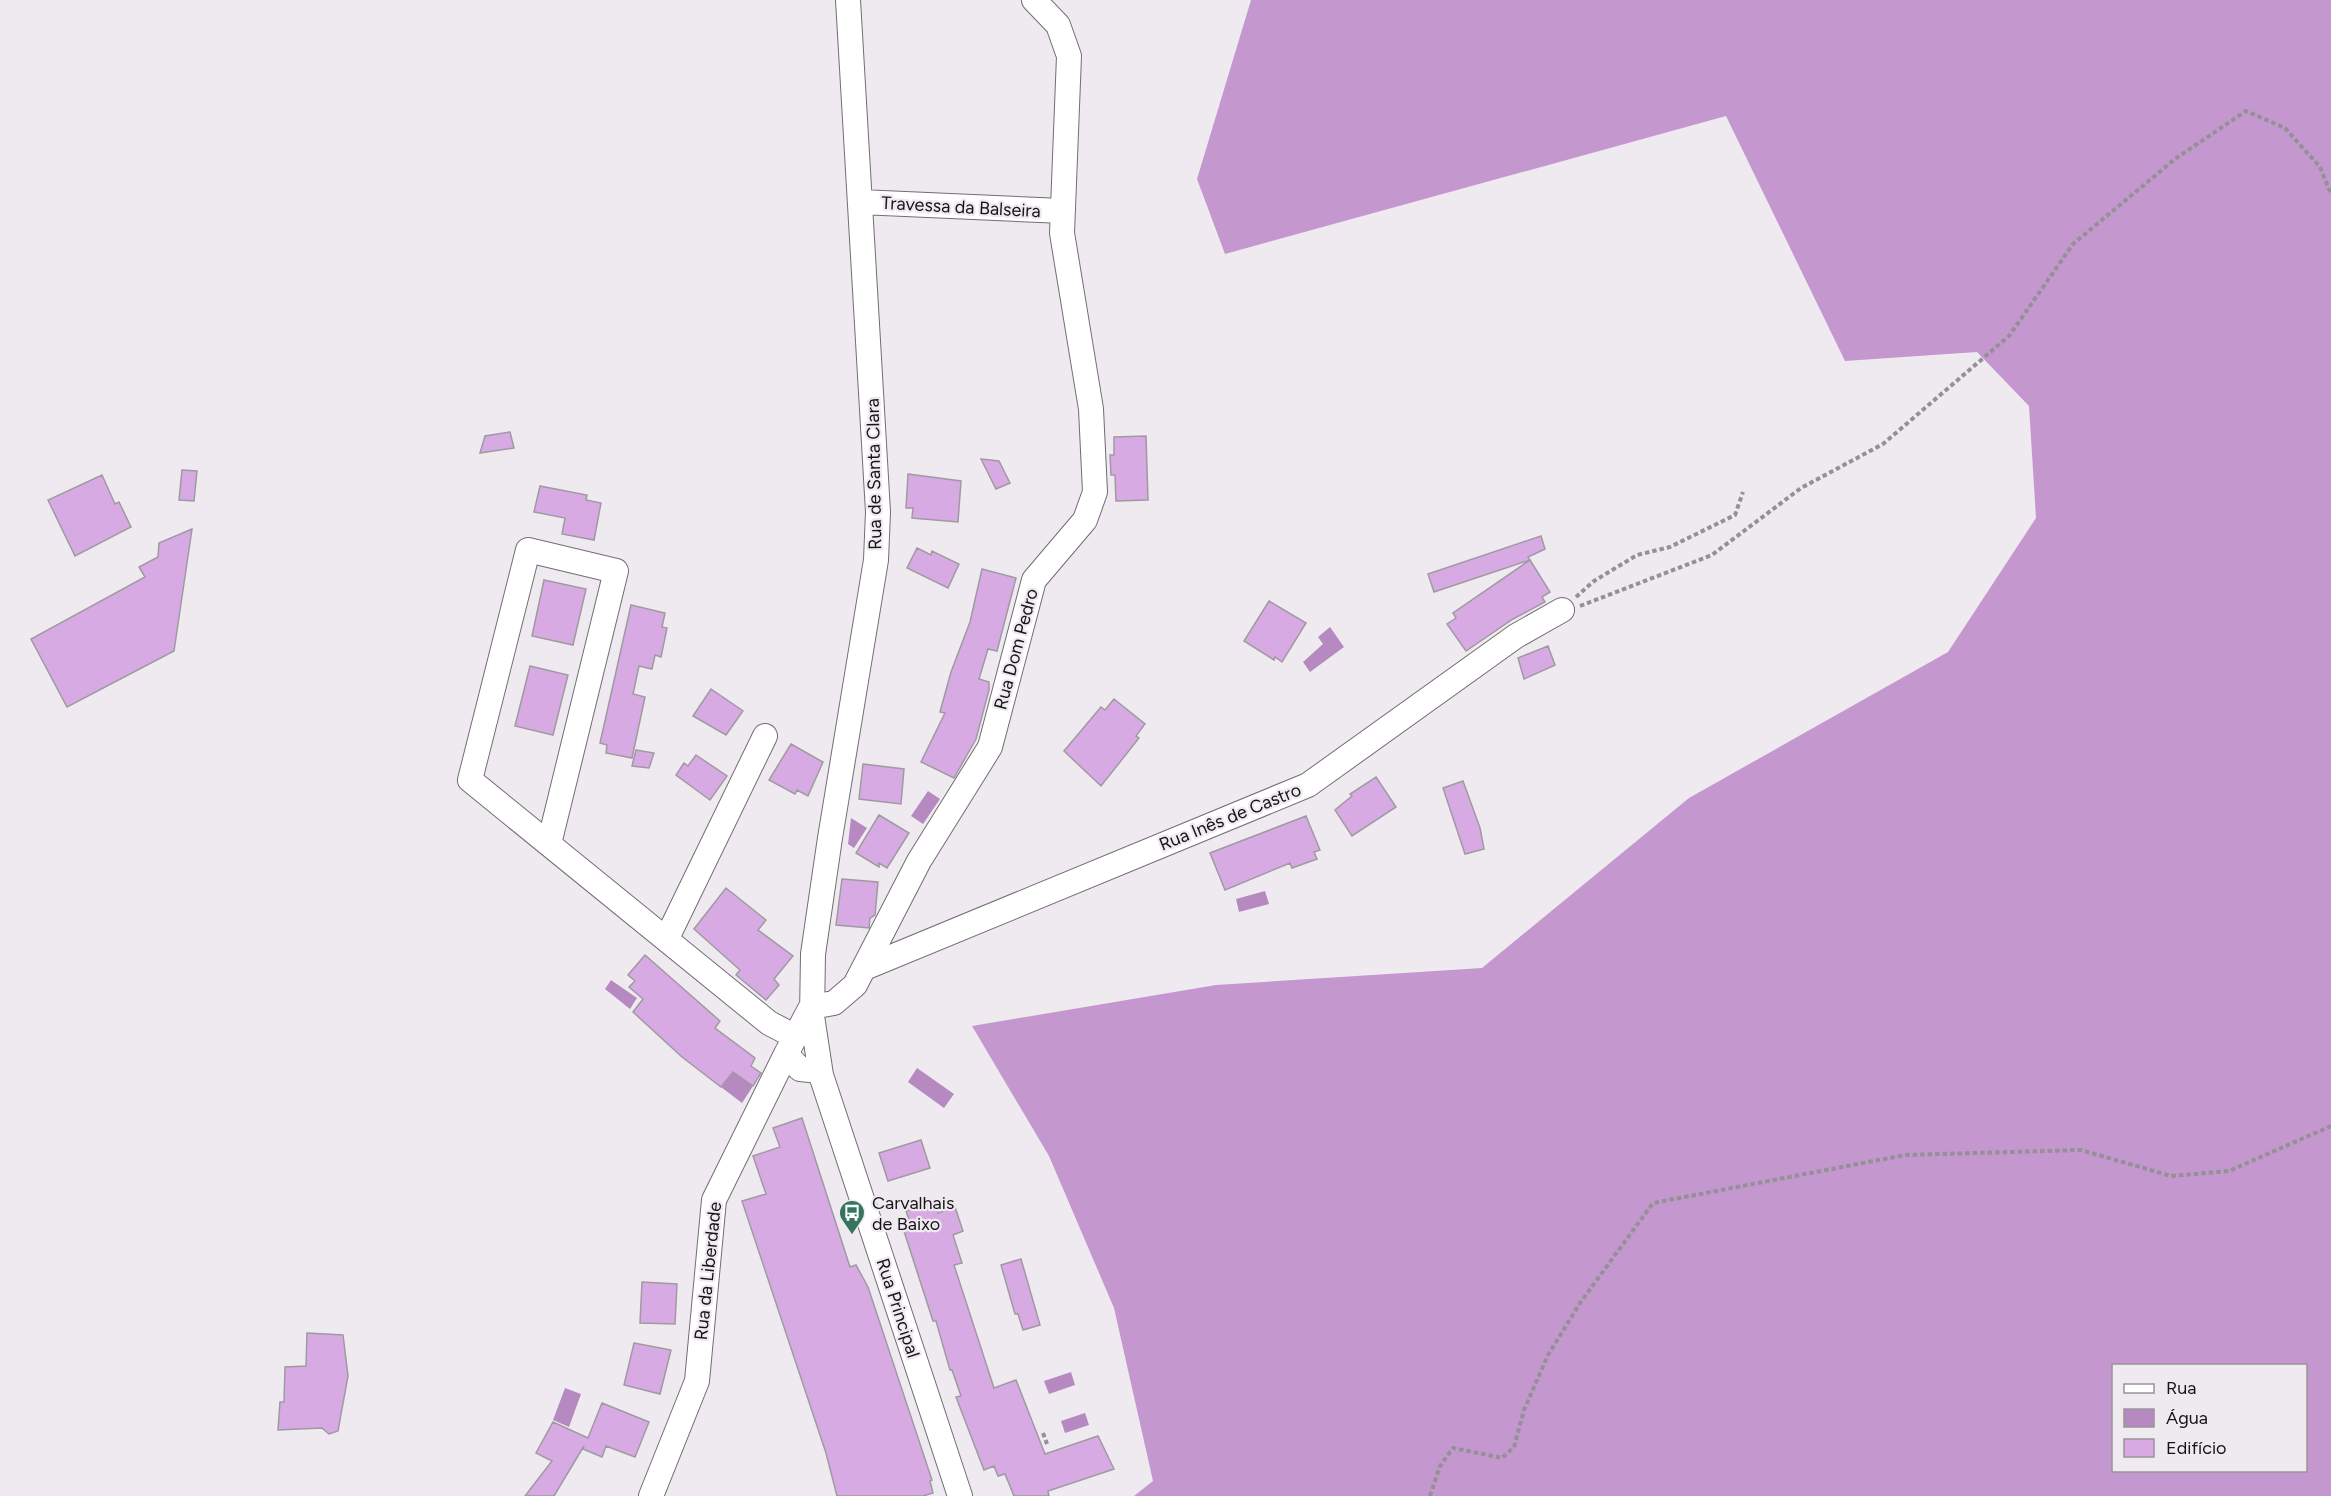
<svg xmlns="http://www.w3.org/2000/svg" width="2331" height="1496" font-family="Figtree,sans-serif">
<rect width="100%" height="100%" fill="#efeaf0"/>
<path fill="#c497cf" fill-rule="evenodd" d="M1251 0H2331V1496H1134L1153 1481 1114 1308 1049 1156 972 1026 1216 985 1482 968 1689 798 1948 652 2036 518 2029 406 1977 352 1845 361 1726 116 1225 254 1197 179ZM2114 1366H2306V1470H2114Z"/>
<path fill="#b689c1" d="M1330 627 1344 647 1310 672 1303 662 1323 644 1318 637Z
M928 791 940 799 923 824 911 816Z
M851 818 867 828 854 848 848 844Z
M1265 891 1269 904 1239 912 1236 899Z
M611 980 637 998 630 1009 605 989Z
M917 1068 954 1094 944 1108 908 1082Z
M733 1072 753 1086 742 1103 721 1087Z
M1071 1372 1075 1385 1049 1394 1044 1381Z
M565 1388 581 1394 569 1427 553 1420Z
M1085 1413 1089 1425 1065 1433 1061 1421Z"/>
<path fill="#d8aae3" stroke="#9f9aa1" stroke-width="1.5" d="M510 432 514 448 480 453 485 436Z
M1146 436 1148 500 1116 501 1115 475H1111L1110 455H1114V437Z
M981 459 999 461 1010 483 996 489Z
M182 470 197 471 194 501 179 500Z
M908 474 961 481 958 522 912 518 913 508H906Z
M102 475 115 504 119 502 131 527 75 556 48 500Z
M540 486 587 495 586 500 601 503 594 540 562 534 565 518 534 512Z
M192 529 174 651 67 707 31 639 145 577 139 567 158 557 159 543Z
M1541 536 1545 549 1528 557 1530 560 1434 592 1428 574Z
M917 548 931 555 932 551 959 564 948 588 907 568Z
M1530 560 1550 592 1542 597 1545 602 1513 619 1466 651 1447 624 1456 618 1453 613Z
M982 569 1016 578 997 651 988 649 979 679 989 682V690L976 739 954 778 921 762 945 713 940 712 951 672 970 622Z
M544 580 586 589 573 645 532 636Z
M1269 601 1306 623 1282 662 1275 657 1274 660 1244 641Z
M631 605 665 613 662 627 667 628 661 657 655 655 652 669 639 666 633 694 645 697 632 758 606 753 607 745 600 743Z
M1548 646 1555 665 1524 679 1518 658Z
M530 666 568 675 553 735 515 726Z
M711 689 743 711 726 735 693 716Z
M1114 699 1145 724 1136 736 1139 738 1101 786 1064 751 1101 707 1105 710Z
M791 744 823 762 808 796 797 790 795 794 769 780Z
M636 750 654 753 649 768 632 766Z
M696 755 727 776 710 800 676 775 684 763 688 766Z
M863 764 904 769 901 804 859 799Z
M1376 777 1396 807 1352 836 1335 810 1352 796 1350 794Z
M1463 781 1480 828 1484 849 1465 854 1443 788Z
M879 815 909 833 887 868 879 863V867L856 853Z
M1306 816 1320 850 1314 852 1317 859 1292 868 1290 863 1225 890 1210 853Z
M842 879 878 882 875 915 870 918 869 928 836 925Z
M726 888 766 920 758 930 793 956 774 979 779 985 766 1000 736 975 740 970 694 929Z
M645 955 720 1021 715 1028 755 1058 751 1066 761 1073 753 1086 733 1072 721 1087 682 1057 633 1012 643 999 629 987 635 981 628 975Z
M802 1118 850 1267 856 1265 868 1287 932 1480 930 1481 933 1493 923 1496H837L826 1453 742 1201 766 1194 753 1156 780 1147 773 1128Z
M921 1140 930 1168 888 1181 879 1153Z
M934 1201 938 1213 955 1207 963 1231 953 1235 962 1263 954 1265 994 1388 1016 1380 1045 1454 1098 1436 1114 1469 1048 1491 1049 1496H1014L1005 1474 998 1476 994 1466 984 1470 956 1397 961 1396 952 1370H950L936 1321H933L902 1225 910 1223 906 1211Z
M1021 1259 1040 1325 1023 1330 1018 1314H1015L1001 1265Z
M642 1282 677 1284 675 1324 640 1323Z
M307 1333 343 1335 348 1376 338 1431 329 1434 322 1428 278 1430 280 1402H284L285 1367 306 1366Z
M634 1343 671 1350 660 1394 624 1385Z
M602 1403 649 1422 635 1457 606 1446 602 1457 583 1449 584 1446 554 1496H525L552 1461 536 1453 553 1422 588 1438Z"/>
<g fill="none" stroke-linecap="round" stroke-linejoin="round">
<defs>
<path id="minor" d="M848 0 878 512 876 560 830 838 813 954 812 1016 821 1075 960 1496
M860 202 1063 211
M549 844 616 571 528 550 470 780 769 1023 794 1036
M667 938 765 736
M867 967 1308 785 1516 636 1562 610
M820 1071 800 1069 786 1054 811 1007 834 1003 855 985 919 861 990 747 1034 580 1085 520 1095 492 1091 409 1062 233 1069 56 1058 25 1034 0
M651 1496 697 1381 714 1200 786 1054"/>
</defs>
<use href="#minor" stroke="#726d73" stroke-width="26"/>
<path stroke="#949095" stroke-width="4" stroke-dasharray="4.5 3" stroke-linecap="butt" d="M1576 597 1594 581 1637 555 1670 547 1735 515 1743 492
M1580 606 1712 555 1801 488 1883 444 2009 336 2073 244 2175 159 2246 111 2285 128 2320 167 2331 194
M1043 1433 1047 1444
M1430 1496 1440 1466 1453 1448 1502 1458 1514 1447 1524 1410 1548 1355 1580 1303 1653 1203 1905 1155 2081 1150 2171 1176 2229 1171 2331 1126"/>
<use href="#minor" stroke="#fff" stroke-width="24"/>
</g>
<defs>
<symbol id="bus-pin" viewBox="-11 -11 22 30"><path d="M0 17L-7.5 6A9.5 9.5 0 1 1 7.5 6Z" fill="#377460" stroke="#efeaf0"/><path d="M-5-6H5V4H4V6H2V4H-2V6H-4V4H-5ZM-3.5-4V0h7V-4ZM-3.5 1.2v1.5H-2V1.2ZM2 1.2v1.5H3.5V1.2Z" fill="#fff"/></symbol>
</defs>
<g fill-rule="evenodd">
<use href="#bus-pin" x="837" y="1198" width="30" height="40"/>
</g>
<g text-anchor="middle" dominant-baseline="central" stroke-width="4.5" stroke-linejoin="round" paint-order="stroke">
<g font-size="18" fill="#161417" stroke="#efeaf0">
<text transform="translate(961 207) rotate(3)">Travessa da Balseira</text>
<text transform="translate(874 474) rotate(-91)">Rua de Santa Clara</text>
<text transform="translate(1016 649) rotate(-75)">Rua Dom Pedro</text>
<text transform="translate(1230 817) rotate(-22)">Rua Inês de Castro</text>
<text transform="translate(708 1271) rotate(-84)">Rua da Liberdade</text>
<text transform="translate(898 1308) rotate(72)">Rua Principal</text>
</g>
<g font-size="18" fill="#161417" stroke="#efeaf0" text-anchor="start">
<text x="872" y="1203">Carvalhais<tspan x="872" dy="21">de Baixo</tspan></text>
</g>
</g>
<rect x="2112" y="1364" width="195" height="108" fill="#efeaf0" stroke="#989499" stroke-width="1.5"/>
<rect x="2124" y="1384" width="30" height="9" fill="#ffffff" stroke="#989499" stroke-width="1.5"/>
<text x="2166" y="1394" font-size="18" fill="#161417">Rua</text>
<rect x="2124" y="1409" width="30" height="18" fill="#b689c1" stroke="#989499" stroke-width="1.5"/>
<text x="2166" y="1424" font-size="18" fill="#161417">Água</text>
<rect x="2124" y="1439" width="30" height="18" fill="#d8aae3" stroke="#989499" stroke-width="1.5"/>
<text x="2166" y="1454" font-size="18" fill="#161417">Edifício</text>
</svg>
